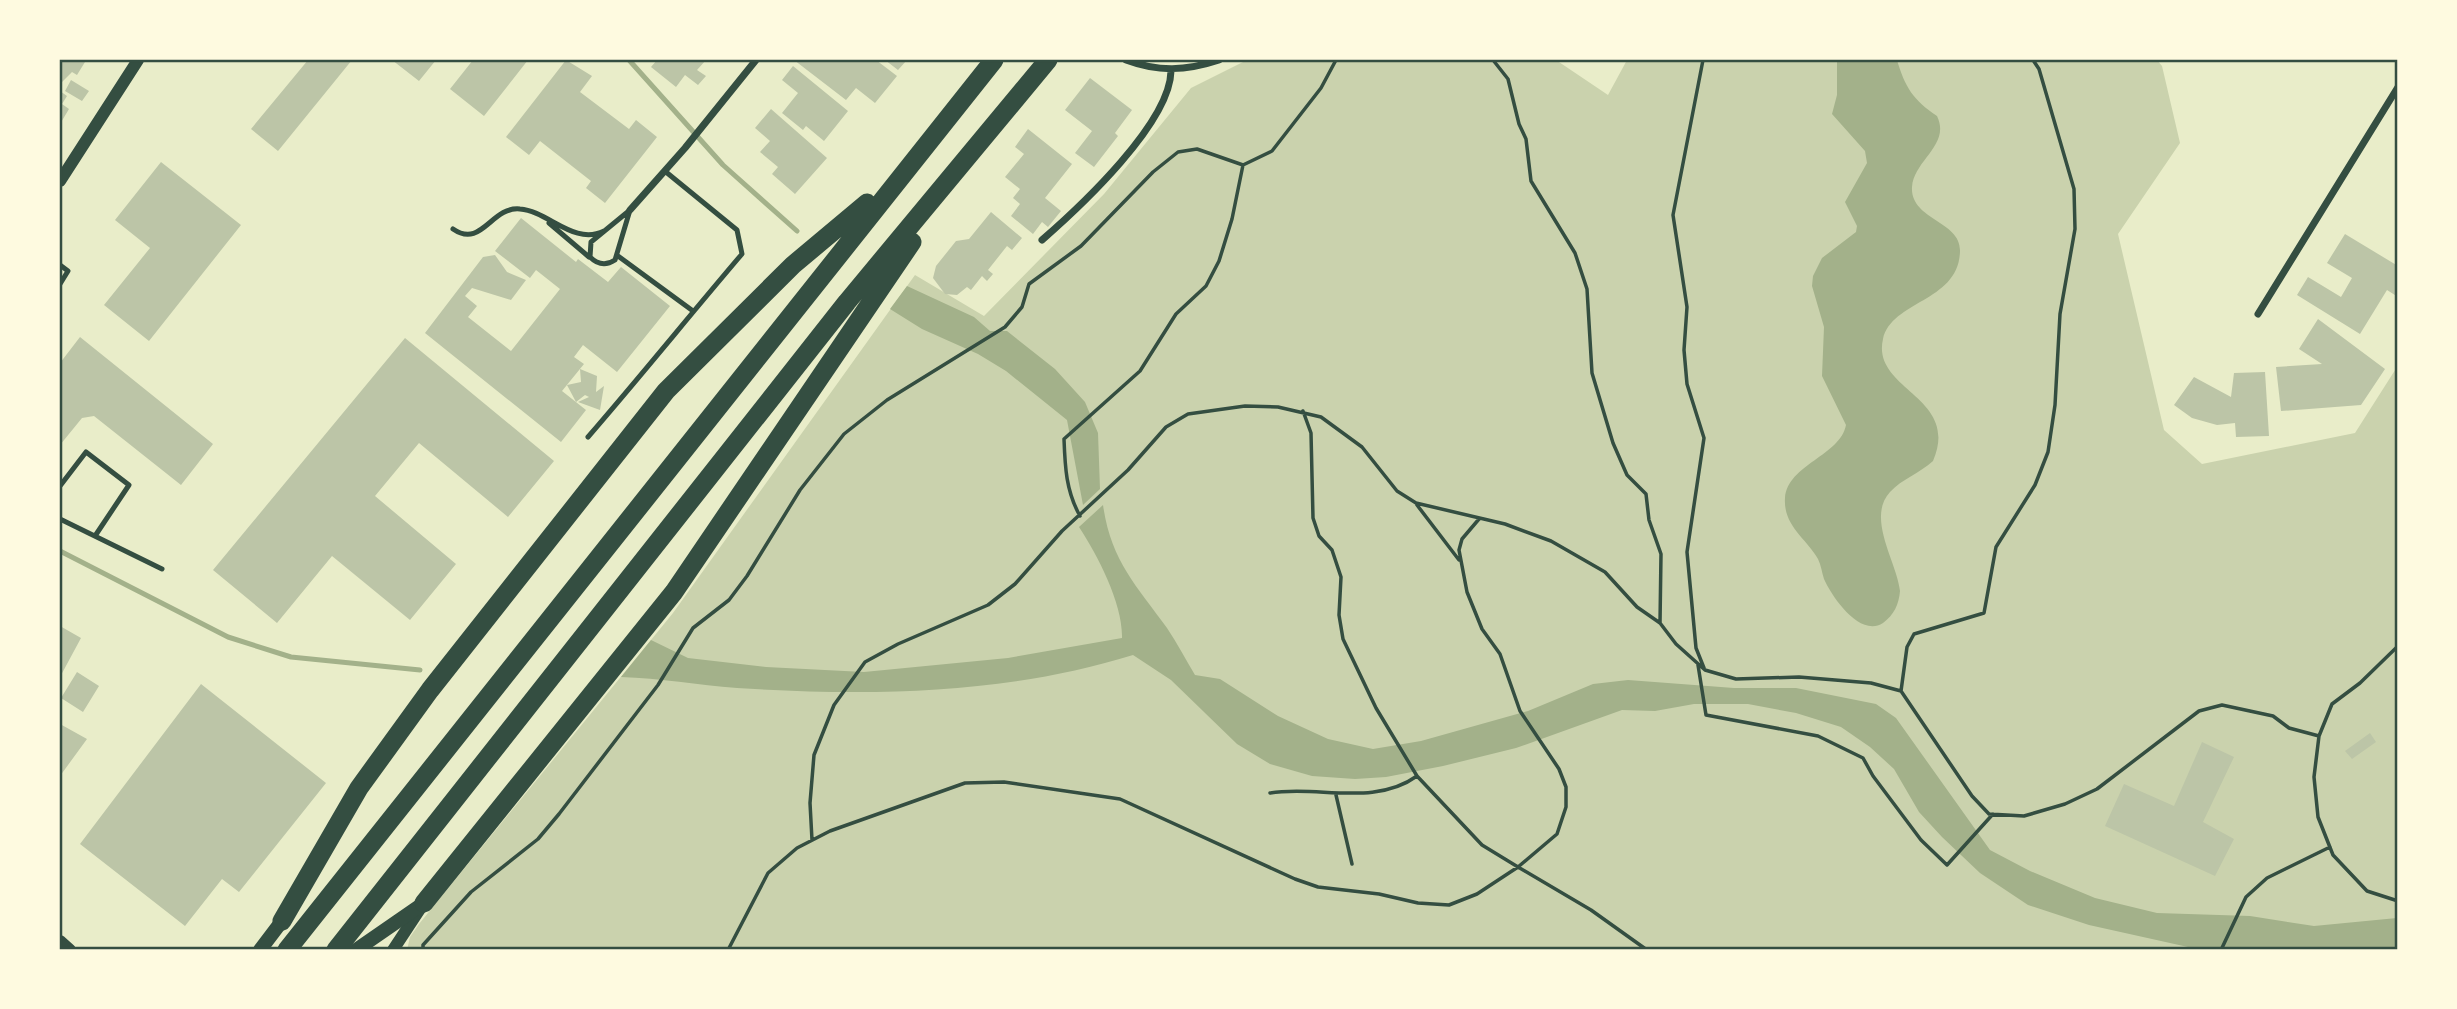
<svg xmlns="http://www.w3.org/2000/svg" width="2457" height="1009" font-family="'PT Sans Narrow',sans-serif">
<rect width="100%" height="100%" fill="#e9edc9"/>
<path fill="#cad2ad" d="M1247 60H1556L1608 95 1627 60H2157L2162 66 2180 143 2118 234 2164 430 2202 464 2355 433 2397 367V949L407 950 410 937 419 924 673 613 915 275 984 316 1104 194 1191 88Z"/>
<path fill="#a3b18a" d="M1837 60H1897C1905 87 1913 100 1937 116 1951 145 1914 160 1912 187 1910 220 1961 221 1960 251 1959 302 1892 300 1883 339 1871 390 1961 396 1933 461 1920 473 1902 479 1890 492 1866 518 1897 562 1900 591 1899 604 1894 615 1883 623 1860 638 1832 597 1824 579 1822 573 1821 565 1818 559 1807 539 1783 526 1785 498 1788 464 1840 456 1846 425L1822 376 1824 327 1812 286 1813 276 1822 258 1856 232 1857 226 1845 202 1867 163 1865 151 1832 114 1837 95Z
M907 286 974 317 990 331H1007L1055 369 1085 402 1098 433 1100 489 1083 505 1067 420 1006 371 978 354 922 329 890 309Z
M1103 505C1111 561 1136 585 1167 628 1177 643 1186 660 1195 675L1220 679 1278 716 1328 739 1373 749 1421 741 1528 711 1593 684 1628 680 1734 688H1796L1876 704 1896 718 1990 850 2030 871 2095 898 2157 913 2250 916 2314 926 2397 918V949H2197L2089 925 2028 905 1980 873 1942 837 1919 812 1894 769 1870 747 1841 727 1796 713 1748 704H1694L1655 711 1622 710 1516 748 1443 766 1386 777 1355 779 1312 776 1270 764 1237 744 1171 680 1133 655C1004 695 870 696 737 688 698 685 660 678 621 677L651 640 688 658 766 667 864 672 1008 658 1122 638C1123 604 1098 556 1079 527Z"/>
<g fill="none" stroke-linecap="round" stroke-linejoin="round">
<path stroke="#a3b18a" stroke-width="5" d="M629 60 723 165 797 231
M60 551 228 637 291 657 420 670"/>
</g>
<path fill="#bcc5a7" d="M60 60H81L85 62 77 75 72 72 60 84Z
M308 60H352L278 151 251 129Z
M392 60H436L419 81Z
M473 60H528L484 116 450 89Z
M566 60 592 76 580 92 629 129 636 120 657 137 605 203 586 188 591 181 540 141 529 155 506 137Z
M657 60H706L697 70 706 76 698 85 685 75 676 87 651 67Z
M794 60H876L897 76 875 103 856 88 846 100Z
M885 60H907L898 70Z
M793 66 848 111 824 141 806 126 803 130 782 113 798 93 782 80Z
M1090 78 1132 110 1115 133 1118 136 1094 167 1075 153 1092 131 1065 110Z
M71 80 89 91 82 101 65 91Z
M60 91 67 96 62 104 69 109 60 124Z
M771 109 827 158 795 194 772 174 778 167 760 152 770 141 755 128Z
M1028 129 1072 164 1045 198 1061 211 1048 227 1042 222 1033 234 1011 216 1020 204 1013 198 1020 189 1005 177 1024 154 1015 147Z
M161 162 241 225 149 341 104 305 150 248 115 220Z
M991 212 1022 238 1012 250 1007 246 988 270 993 274 987 281 982 276 971 290 967 287 957 295 945 294 933 278 936 266 956 241 969 239Z
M521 218 576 262 578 259 608 282 621 267 670 306 617 372 583 345 574 357 584 364 562 391 586 410 561 442 425 333 483 257 495 255 507 272 526 280 511 300 472 288 465 296 477 306 468 317 511 351 560 289 536 270 530 278 495 251Z
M2345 234 2398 266V297L2387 290 2360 334 2297 295 2308 277 2341 297 2352 278 2327 263Z
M2318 319 2385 369 2361 405 2281 411 2276 367 2322 364 2299 349Z
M80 337 213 444 181 485 94 416 82 418 60 445V363Z
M405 338 554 461 508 517 419 443 375 496 456 564 410 620 332 556 277 623 213 570Z
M580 369 597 376 596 392 604 386 600 410 578 402 589 397 585 395 576 402 567 385 581 382Z
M2265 372 2269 436 2236 437 2235 423 2217 425 2192 418 2174 405 2194 377 2231 397 2234 373Z
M60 626 81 638 60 677Z
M77 672 99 686 83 712 61 698Z
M201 684 326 783 239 892 222 879 185 926 80 844Z
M60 724 87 739 60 776Z
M2370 733 2376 742 2352 759 2345 751Z
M2202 742 2234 757 2203 822 2234 839 2215 876 2105 826 2124 784 2174 806Z"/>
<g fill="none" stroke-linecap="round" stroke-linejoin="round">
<path stroke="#344e41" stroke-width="3.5" d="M1493 60 1508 79 1519 124 1526 139 1531 181 1575 253 1587 289 1592 373 1613 443 1627 475 1646 494 1649 520 1661 554 1660 623 1676 644 1705 670 1736 679 1799 677 1871 683 1901 691 1972 796 1989 814 2024 816 2065 804 2097 789 2199 711 2222 705 2273 716 2289 728 2319 736
M1703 60 1673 215 1687 307 1684 350 1687 384 1704 438 1687 552 1696 648 1704 668
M1303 411 1311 433 1313 518 1319 536 1332 550 1341 577 1339 615 1343 639 1376 708 1417 776
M1417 505 1459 560
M1080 516C1066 491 1065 467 1064 439L1140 371 1176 314 1206 286 1219 261 1232 219 1243 165
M2398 646 2360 683 2332 704 2319 736 2314 777 2318 817 2333 855 2367 891 2398 901
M1698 665 1706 715 1818 736 1863 758 1873 776 1921 840 1947 865 1993 814
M1901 691 1907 647 1914 634 1984 613 1996 547 2035 485 2048 452 2055 405 2060 314 2075 229 2074 189 2039 69 2033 60
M1270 793C1317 785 1374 807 1417 776L1482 845 1518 867 1557 834 1566 807V787L1559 769 1520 711 1500 654 1482 629 1467 592 1459 550 1462 539 1479 519
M1336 795 1352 864
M812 840 810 803 814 755 834 705 865 662 898 644 988 605 1015 584 1062 531 1128 470 1166 427 1188 414 1245 406 1278 407 1321 417 1362 447 1397 491 1416 503 1505 524 1551 541 1605 572 1637 607 1660 623
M423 950V945L471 892 538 839 559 814 658 685 693 628 729 600 747 576 800 490 844 434 887 400 1005 327 1022 307 1029 284 1081 246 1153 172 1178 152 1197 149 1243 165 1272 151 1321 88 1336 60
M728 950 768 873 797 848 830 831 965 783 1004 782 1120 799 1295 879 1318 887 1379 894 1418 903 1449 905 1477 894 1518 867 1591 910 1647 950
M2221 950 2246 897 2267 878 2330 847"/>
<path stroke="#344e41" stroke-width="5" d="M630 210 615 260C606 266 598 265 590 257L591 242Z
M549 223 589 257
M453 229C482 249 491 206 520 209 548 211 574 246 604 231
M618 256 693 311
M60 265 68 271 60 284
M588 437C640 377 690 315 742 254L737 230 666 172
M60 486 86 452 129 485 95 536
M60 519 162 569"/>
<path stroke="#344e41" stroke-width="7" d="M1126 60C1158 72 1186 71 1219 60
M630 210 685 148 756 60
M1042 240C1081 206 1170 123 1171 71
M2258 314 2398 87"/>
<path stroke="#344e41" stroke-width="12" d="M60 181 138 60
M60 941 70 950
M393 950 422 906"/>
<path stroke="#344e41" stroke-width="14" d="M260 950 282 921
M356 950 424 903"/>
<path stroke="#344e41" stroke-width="19" d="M424 903 674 592 912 242
M282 921 359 788 430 690 666 391 793 265 867 203
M287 950 994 60
M336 950 847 302 1048 60"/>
</g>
<rect width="2457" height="1009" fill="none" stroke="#fefae0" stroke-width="122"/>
<rect x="61" y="61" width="2335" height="887" fill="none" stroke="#344e41" stroke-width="2.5"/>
</svg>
